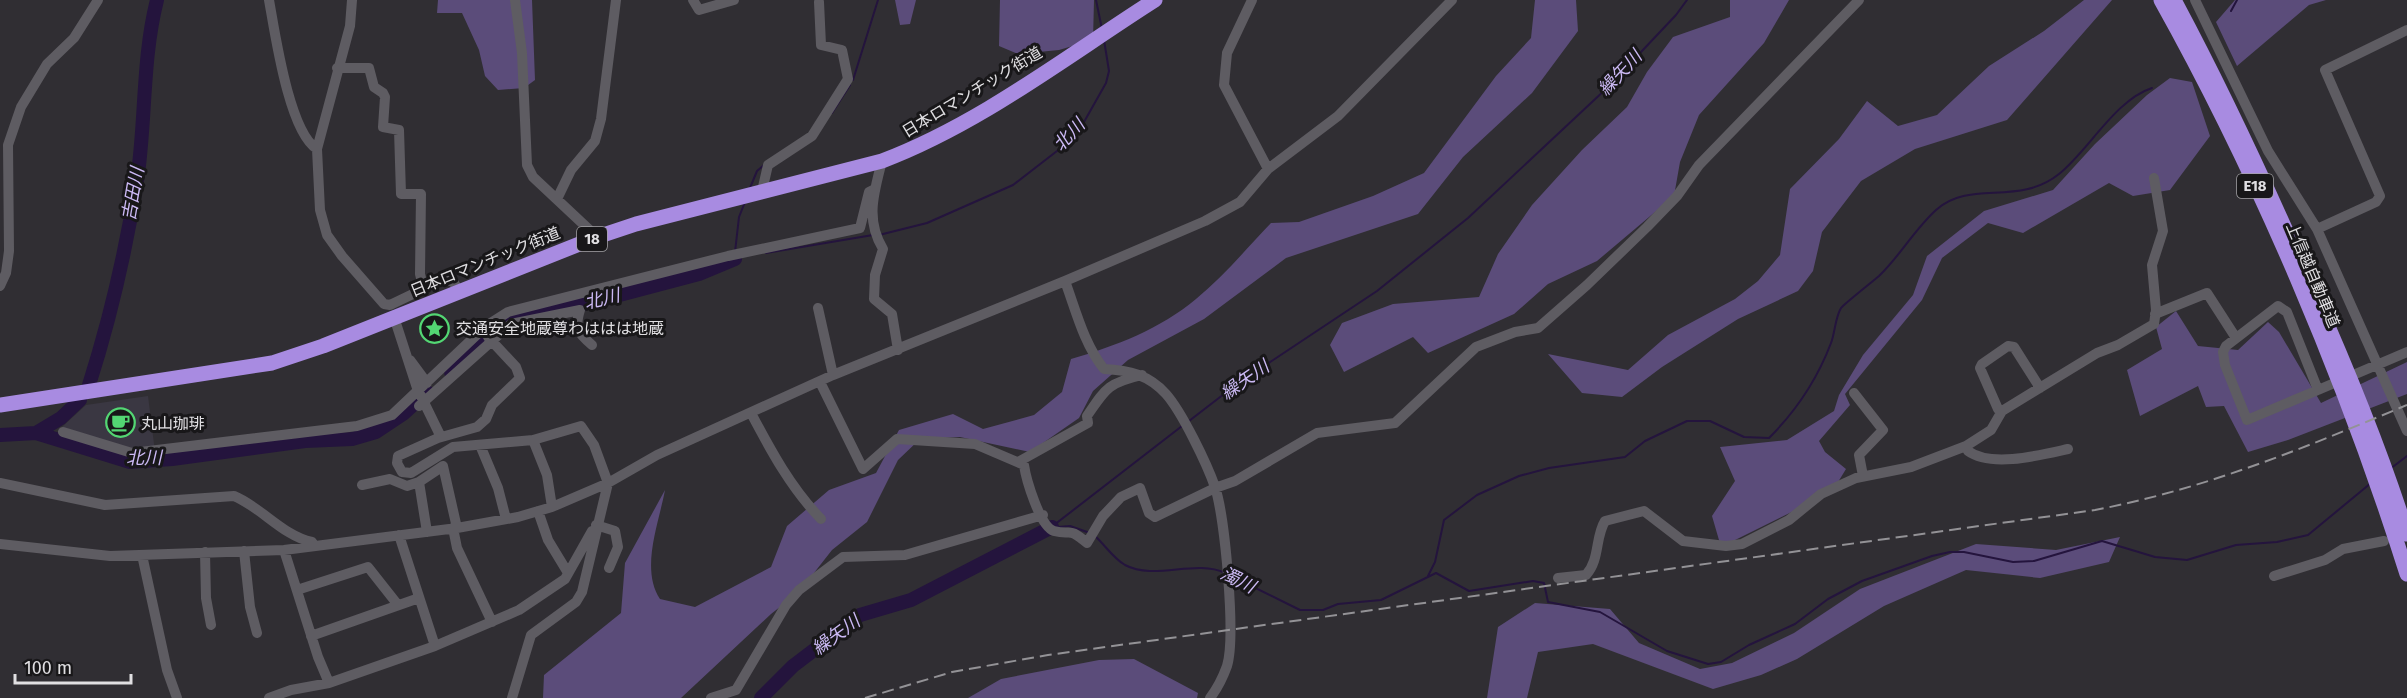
<svg xmlns="http://www.w3.org/2000/svg" width="2407" height="698" font-family="'Fira Sans','Noto Sans JP',sans-serif">
<rect width="100%" height="100%" fill="#302e33"/>
<path fill="#3a3742" d="M148 396 155 452 146 454 62 427 86 405Z"/>
<path fill="#5b4c7a" d="M438 0H532L535 80 524 88 498 90 485 76 479 50 462 13H437Z
M895 0H916L910 24 900 25Z
M1000 0H1094L1093 40 1059 50 1018 54 999 46Z
M1535 0H1576L1578 31 1532 93 1463 157 1418 214 1286 258 1204 319 1128 360 1093 391 1079 418 1030 452 960 437 920 439 898 460 867 522 832 550 799 592 771 614 681 698H543L544 675 621 613 625 563 665 490C659 523 640 569 660 599L695 607 771 567 787 526 829 490 876 473 899 430 953 414 983 429 1034 415 1062 392 1071 359C1116 346 1160 329 1196 299 1223 277 1247 248 1271 223L1299 222 1373 196 1424 173 1496 76 1531 38Z
M1730 0H1789L1764 43 1699 115 1680 162 1674 196 1597 261 1548 284 1514 314 1428 353 1413 337 1344 372 1330 345 1342 323 1393 304 1479 297 1498 254 1532 205 1582 150 1627 107 1647 72 1673 37 1730 17Z
M2084 0H2112L2007 120 1915 149 1861 181 1822 232 1813 271 1798 291 1738 319 1662 367 1622 397 1582 393 1548 354 1628 370 1668 335 1735 299 1758 281 1780 255 1790 189 1839 139 1867 101 1898 126 1937 115 1989 66 2044 31Z
M2235 0H2326L2309 5 2237 66 2216 22Z
M2170 78 2192 82 2210 136 2170 190 2133 196 2109 183 2023 233 1988 223 1942 258 1922 300 1845 394 1850 405 1819 441 1825 452 1846 469 1832 492 1721 547 1712 516 1735 481 1720 447 1787 440 1834 411 1839 395 1863 355 1913 295 1927 256 1984 211 2053 190 2095 144 2147 95Z
M2176 311 2198 346 2238 350 2268 322 2279 332 2321 403 2407 362V394L2288 440 2248 452 2224 406 2206 407 2198 386 2140 416 2127 370 2162 349 2156 327Z
M2120 537 2109 562 2040 578 1966 570 1884 606 1797 659 1761 675 1713 689 1593 644 1538 652 1527 698H1487L1498 627 1535 603 1610 609 1639 643 1700 669 1732 663 1794 633 1860 589 1976 544 2056 550Z
M1134 659 1198 693 1197 698H968L1001 679 1099 660Z"/>
<g fill="none" stroke-linecap="round" stroke-linejoin="round">
<path stroke="#24143d" stroke-width="2" d="M1096 0 1102 29
M2231 11 2237 0
M853 80 878 0
M832 113 850 85
M750 188 757 171 764 165
M879 235 927 223 1013 185 1057 151 1084 122 1106 83 1109 71 1104 40
M735 252 739 217 745 202
M766 253 873 235
M1189 421 1237 384 1377 291 1468 218 1607 88 1676 15 1687 0
M2390 469 2407 456
M1054 525 1182 426
M1058 527 1070 526 1090 533
M1095 536C1105 545 1113 558 1125 565 1155 581 1195 559 1225 573
M1428 576 1435 562 1444 520 1477 495 1519 476 1549 468 1625 457 1645 441 1687 421H1710L1744 437 1769 438C1797 410 1817 380 1831 343 1835 333 1835 318 1841 308 1844 304 1872 282 1879 276 1900 256 1914 230 1936 210 1970 179 2018 207 2059 174 2089 150 2115 100 2152 88
M1233 577 1300 610H1323L1338 604 1381 600 1436 573 1469 591 1533 581 1544 583 1548 602 1600 612 1667 651 1708 664 1721 662 1749 645 1795 624 1828 599 1862 581 1932 556 1950 552H1964L2013 562 2034 561 2102 541 2155 557 2187 560 2236 545 2277 542 2308 535 2371 483"/>
<path stroke="#24143d" stroke-width="14" d="M451 372 500 325 524 314 593 302 699 274 735 259
M89 385C110 319 126 250 137 181 146 121 142 59 157 0
M36 433 61 418 80 400
M0 435 36 433 130 462 172 459 305 441 352 439 376 432 403 414 427 392
M761 698 793 666 860 615 911 600 1052 527"/>
<path stroke="#5e5c62" stroke-width="10" d="M269 0C275 33 289 132 317 149
M352 0 350 26 317 149 320 210 327 235 342 256 384 304 390 305 440 281H453L459 292
M515 0 522 53 527 165 533 177 597 237
M693 0 699 10 734 0
M1252 0 1227 53 1224 85 1268 169
M2195 0 2268 151 2317 229 2407 431
M337 68H369L374 87 383 93 385 97 383 127 399 130 401 194H421L420 274 424 290
M882 161C874 193 865 219 883 249L875 275 874 299 892 314 898 350
M762 191 768 165 812 136 848 79 842 50 821 45 819 2
M557 199 571 170 595 141 601 119 616 0
M2317 229 2376 202 2380 196 2325 70 2407 30
M1065 281C1076 311 1084 344 1104 369 1129 370 1149 375 1166 394 1182 412 1207 464 1215 487 1225 517 1236 637 1227 666 1223 677 1217 689 1210 698
M0 286 6 273 9 251 8 145 21 107 47 64 74 38 98 0
M2278 306 2287 312 2318 390 2247 420 2225 365 2223 352 2226 346Z
M818 308 833 375
M2155 314 2207 293 2236 338
M394 317 417 388 439 433 438 438 398 456 397 463 402 472 411 473 453 447 533 440 581 426 594 445 608 483 582 592 576 602 531 635 512 698
M410 360 427 383
M820 382 863 469 897 439 975 444 1024 465C1026 479 1040 527 1054 531 1073 536 1067 526 1087 543L1103 516 1121 497 1140 488 1149 513 1155 517 1215 488 1235 481 1317 433 1395 423 1476 347 1515 332 1538 328 1587 285 1647 227 1677 196 1699 165 1859 0
M2318 390 2407 352
M1854 393 1883 430 1859 455 1863 476
M419 406 511 324 580 310C574 329 578 333 592 345
M2002 411 1998 409 1980 368 1982 364 2008 346 2014 347 2040 388
M751 413C771 451 791 488 821 519
M63 432 132 453 357 426 392 415 486 326 508 312 728 256 860 228 869 192 875 189
M438 438 477 427 486 419 492 405 520 378 516 367 488 337
M533 440 547 475 552 507
M480 445 498 488 506 519
M1966 446 1968 451C1991 468 2041 455 2068 449
M1018 462 1088 423 1087 416C1106 388 1108 383 1142 375
M419 482 427 532
M0 483 105 505 234 496C261 507 283 536 312 542
M362 485 390 479 407 486 419 482 443 466 457 528
M538 511 548 540 568 573
M596 525 615 531 618 547 609 568
M453 528 457 548 492 622
M399 535 435 646
M0 544 110 556 284 550 457 528 518 517 552 507 608 483 657 455 833 375 1065 281 1205 221 1240 202 1268 169 1338 116 1452 0
M284 550 318 657 329 683
M244 551 250 607 257 633
M205 552 206 598 211 625
M142 555 167 670 177 698
M2274 576 2325 560 2343 549 2384 541
M1558 578 1586 575C1600 560 1595 537 1605 521L1644 511 1683 541 1726 546 1742 544 1789 520 1821 494 1856 478 1911 467 1966 446 1991 430 2002 411 2097 353 2118 345 2154 324 2156 310 2152 265 2163 231 2154 178
M297 590 368 567 398 605
M311 636 419 598
M269 698 291 690 329 683 435 646 519 610 565 579 592 531
M711 698 736 690 786 605 799 590 843 557 905 555 1043 515"/>
<path stroke="#a88be1" stroke-width="15" d="M2161 0C2260 177 2346 381 2407 574
M2174 0C2225 95 2270 193 2313 292 2348 371 2381 451 2407 534
M0 405 272 363 323 346 597 237 636 224 882 161C980 124 1067 56 1155 0"/>
<path stroke="#939296" stroke-width="2" stroke-dasharray="12 6" stroke-linecap="butt" d="M865 698 952 672 1048 655 2095 510C2205 489 2304 448 2407 405"/>
</g>
<defs>
<symbol id="sight-ring" viewBox="-11 -11 22 22"><circle r="9.5" fill="#181719" stroke="#53d673" stroke-width="1.5"/><path d="M0-6L1.8-2.2L6-1.7L2.9 1.2L3.7 5.4L0 3.3L-3.7 5.4L-2.9 1.2L-6-1.7L-1.8-2.2Z" fill="#53d673"/></symbol>
<symbol id="cafe-ring" viewBox="-11 -11 22 22"><circle r="9.5" fill="#181719" stroke="#53d673" stroke-width="1.5"/><path d="M-5.5-4.5H6V0H3Q3 3.5 0 3.5H-2.5Q-5.5 3.5-5.5 0ZM3-3.2v2h1.7v-2ZM-6 4.5H4V6H-6Z" fill="#53d673"/></symbol>
</defs>
<g fill-rule="evenodd">
<use href="#sight-ring" x="418" y="312" width="33" height="33"/>
<use href="#cafe-ring" x="104" y="406" width="33" height="33"/>
</g>
<g text-anchor="middle" dominant-baseline="central" stroke-width="6" stroke-linejoin="round" paint-order="stroke">
<g fill="#181719" stroke="#a4a3a6" stroke-width="1.5">
<rect x="2237" y="174" width="36" height="24" rx="4.5"/>
<rect x="577" y="227" width="30" height="24" rx="4.5"/>
</g>
<g font-size="15" font-weight="bold" fill="#e0dfe2">
<text x="2255" y="186">E18</text>
<text x="592" y="239">18</text>
</g>
<g font-size="16" fill="#e0dfe2" stroke="#181719">
<text transform="translate(972 92) rotate(-31)">日本ロマンチック街道</text>
<text transform="translate(485 262) rotate(-22)">日本ロマンチック街道</text>
<text transform="translate(2313 275) rotate(67)">上信越自動車道</text>
</g>
<g font-size="16" fill="#e0dfe2" stroke="#181719" text-anchor="start">
<text x="456" y="328">交通安全地蔵尊わははは地蔵</text>
<text x="141" y="423">丸山珈琲</text>
</g>
<g font-size="18" font-style="italic" fill="#cbb9f4" stroke="#181719">
<text transform="translate(1620 73) rotate(-47)">繰矢川</text>
<text transform="translate(1069 135) rotate(-47)">北川</text>
<text transform="translate(133 194) rotate(-80)">吉田川</text>
<text transform="translate(602 299) rotate(-13)">北川</text>
<text transform="translate(1245 380) rotate(-35)">繰矢川</text>
<text transform="translate(144 458) rotate(-1)">北川</text>
<text transform="translate(1238 580) rotate(26)">濁川</text>
<text transform="translate(836 635) rotate(-36)">繰矢川</text>
</g>
</g>
<path d="M15 674v9h116v-9" fill="none" stroke="#e0dfe2" stroke-width="3"/>
<text x="24" y="674" font-size="18" fill="#e0dfe2" stroke="#181719" stroke-width="4.5" paint-order="stroke">100 m</text>
</svg>
